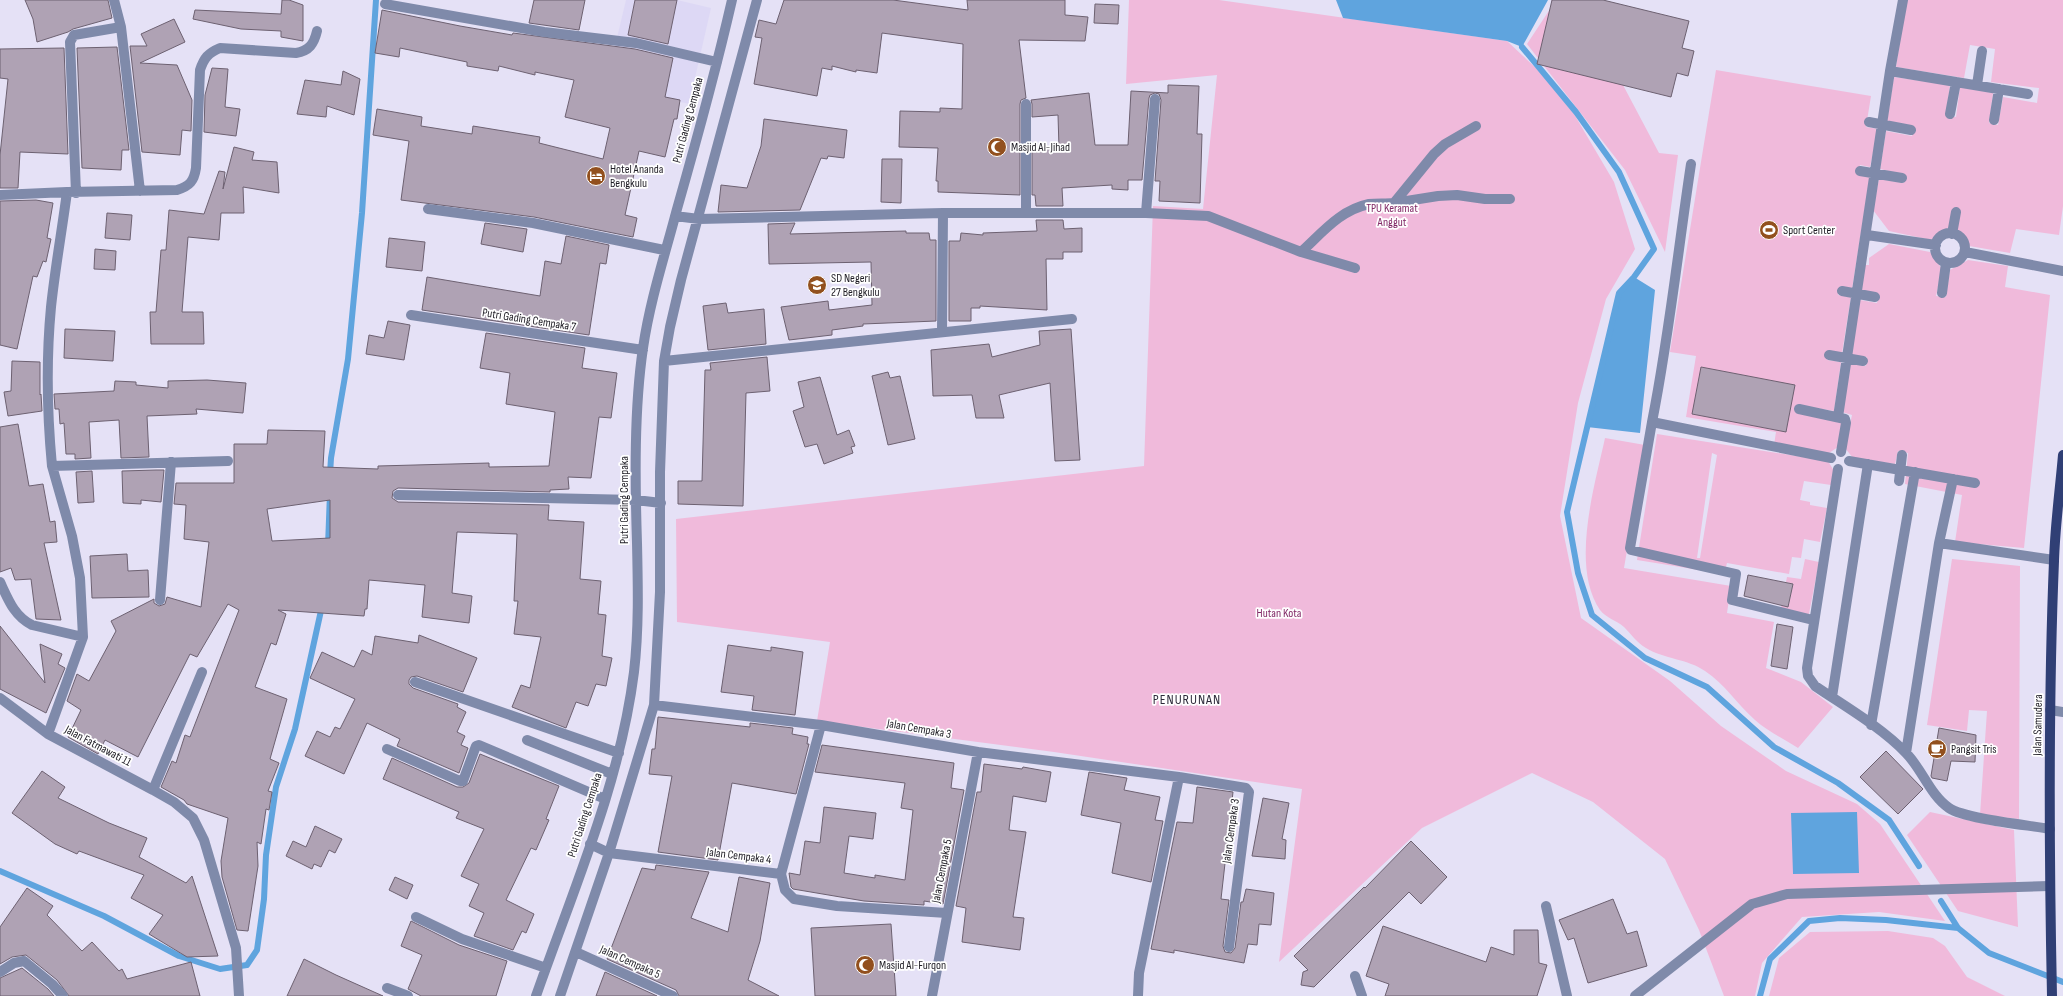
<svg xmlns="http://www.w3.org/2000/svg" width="2063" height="996" font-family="'Sofia Sans Condensed',sans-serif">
<rect width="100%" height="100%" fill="#e5e1f6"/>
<path fill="#ddd8f5" d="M626 0H677L711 8 689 104 606 84Z"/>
<path fill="#f0badb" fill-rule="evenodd" d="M1129 0H1219L1507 41 1538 70 1574 114 1614 182 1635 249 1606 299 1578 403 1560 516 1581 618 1670 681 1721 726 1786 771 1857 804 1880 824 1945 921 1879 912 1802 917 1762 963 1755 996H1724L1699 930 1665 859 1593 802 1532 773 1422 828 1279 962 1302 789 1054 752 817 721 830 642 677 622 676 519 1144 466 1153 206 1203 209 1217 75 1126 84Z
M1556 0H1578L1659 153 1678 155 1665 252 1625 170 1527 44Z
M1906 0H2063V206L2059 235 2016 229 2010 253 1969 246 1956 228 1950 227 1931 240 1889 231 1873 210 1879 179 1904 183 1905 175 1880 169 1886 131 1912 136 1914 126 1887 121 1894 77 1950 85 1946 115 1956 117 1960 87 1993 93 1989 123 1998 125 2003 97 2037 103 2039 88 1991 82 1995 49 1970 45 1964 78 1896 67Z
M1716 70 1871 96 1866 127 1878 129 1870 167 1860 165 1859 170 1870 176 1852 289 1840 286 1838 295 1851 297 1842 353 1828 356 1827 360 1841 362 1834 411 1797 405 1796 413 1842 422 1838 447 1826 455 1774 445 1776 432 1686 417 1696 356 1670 352Z
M1889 244 1930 252 1942 269 1936 296 1946 297 1950 270 1968 260 2008 266 2005 287 2050 295 2024 548 1955 542 1962 495 1905 484 1908 453 1898 451 1895 464 1853 458 1845 448 1852 415 1842 412 1848 363 1866 366 1867 357 1850 355 1860 300 1877 303 1878 298 1860 290 1864 265H1869V258Z
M1657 434 1828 461 1834 471 1831 485 1804 481 1800 500 1810 502V505L1827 508 1820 542 1804 539 1801 558 1792 557 1789 574 1727 563 1724 574 1637 560ZM1712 453 1717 455 1700 558H1697Z
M1605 438 1645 445 1624 568 1731 586 1727 613 1774 622 1766 668 1801 682 1833 707 1798 748C1784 739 1767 731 1755 720 1737 704 1725 684 1705 671 1688 659 1664 659 1646 648 1636 642 1632 635 1624 627 1616 620 1606 618 1600 610 1570 566 1595 485 1605 438Z
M1805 559 1819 562 1808 619 1780 613 1782 603 1789 604 1793 584 1786 582 1787 577 1801 579Z
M1952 559 2020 566 2019 819 1980 815 1987 711 1969 710 1967 731 1927 725Z
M1930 812 2014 830 2018 927 1958 911 1907 835Z
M1888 931 1933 938 1945 946 1967 977 2005 996H1769L1779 958 1810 932Z"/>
<path fill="#5fa4de" d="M1336 0H1548L1522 47 1507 41 1343 18Z
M1634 277 1655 290 1640 433 1587 427 1619 293Z
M1857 812 1859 873 1793 874 1791 813Z"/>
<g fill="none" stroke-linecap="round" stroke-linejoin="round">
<path stroke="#5fa4de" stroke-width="6" d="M1522 47 1576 112 1619 172 1654 249 1634 277 1619 293 1567 512 1578 573 1592 615 1645 658 1707 687 1774 747 1838 783 1889 820 1919 866
M330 474 331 458 348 359 362 213 376 0
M328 546 330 493
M0 871 104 916 179 956 220 969 247 965 257 950 264 899 266 855 276 787 295 729 322 606
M1941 901 1958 928 1989 953 2063 982
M1760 996 1770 959 1809 921 1840 918 1886 920 1958 928"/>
</g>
<path fill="#afa2b4" stroke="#6d6171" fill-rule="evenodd" d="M25 0H108L112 18 73 29 68 32 37 42 33 19Z
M282 0H289L303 5V41L281 37V31L241 29 193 19 195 10 281 14Z
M534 0H585L579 30 529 23Z
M635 0H677L668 44 628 35Z
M784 0H893L968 10 967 0H1065V15L1088 17 1085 41 1019 40 1026 98 1021 100 1020 104V195L938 192V181H936L938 148 899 147 900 111 940 112V108L962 109 963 44 882 33 877 73 856 70V72L832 66V70L822 68 817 96 754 84 762 38 755 37 759 20 776 24Z
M1552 0H1603L1689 21 1682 48 1694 51 1688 76 1677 73 1671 97 1537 64Z
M1095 4 1119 5 1118 24 1094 23Z
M382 10 460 26 512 35 513 33 635 49 673 58 665 97 680 100 677 119H674L665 157 639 151 625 215 637 218 633 237 534 217 401 200 409 141 373 135 377 109 422 117 421 126 472 134 473 126 540 137 539 143 603 159 610 128 565 117 574 80 535 72V75L499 66 498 71 467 66V62L400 48 399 57 375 53Z
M174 19 185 42 140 63 177 65 192 100 191 131 182 130 180 155 142 152 130 46H147L141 34Z
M117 47 129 150H122L121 170 82 168 77 48Z
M64 48 68 154 20 152 18 188H0V155L8 79 0 78V49Z
M212 68 228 69 225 107 240 109 236 136 204 132 205 95Z
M343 71 360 79 354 115 327 106 326 117 297 114 305 80 341 85Z
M1168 85 1199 86 1197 134H1202L1200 203 1159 201 1160 181H1155L1161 100 1159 94 1155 93 1150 95 1149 98 1142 180H1128V190L1112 189V185L1062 188 1063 206H1036L1035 195H1032V149L1059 148 1058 115 1032 117V104L1031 100 1089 93 1095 145H1128L1131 91 1168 93Z
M764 119 847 130 844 158 828 156 827 159 821 158 800 210 718 212 721 185 747 188 761 146Z
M234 147 254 152 252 160 277 162 279 193 243 187 244 213H221L219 240 188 237 182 312H203L204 344H151L150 312H156L161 250H166L169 210 204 214 219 171 225 172 223 189Z
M882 159H902L901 203 881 202Z
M36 200 53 203 47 238 51 239 46 262 43 261 37 277 33 276 17 349 0 345V201Z
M107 213 132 215 130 240 105 238Z
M1036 220H1063L1064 229 1082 228V252H1063V259H1046L1047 310 980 306V308H971V321H949V241H960L961 233 983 235V233L1037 231Z
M485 223 527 229 523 252 481 244Z
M795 223 790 234 906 231V233H929L930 240H936V321L863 324V326L832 330V335L789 340 781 307 828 301 829 310 872 305 871 262 769 264 768 224Z
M566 236 609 245 606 264 600 263 589 335 422 310 427 277 540 296 545 261 561 264Z
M389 238 425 242 422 271 386 267Z
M95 249 116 251 115 270 94 269Z
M726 303 728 313 764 309 766 344 708 350 703 306Z
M388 321 410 325 404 360 366 354 369 335 384 338Z
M65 329 115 331 113 361 64 358Z
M1071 329 1080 460 1055 461 1050 383 999 395 1004 418H976L972 395 933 396 931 350 989 344 992 357 1040 345 1039 331Z
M486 333 585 348 582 368 617 373 611 418 599 417 591 478 568 477 569 489 550 490V492L398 488 393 491 392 498 398 502 549 505 548 520 584 522 580 579 601 581 598 614 606 615 602 656 612 658 606 686 596 684 588 706 576 702 566 728 512 707 521 685 530 688 541 637 514 634 518 601H514L517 534 457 532 452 593 472 596 469 623 422 617 425 585 369 580 367 609H365L364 616 278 610 286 614 276 645 271 643 255 687 287 699 270 759 279 763 268 791 272 792 269 810 266 809 261 844 257 842 258 866 248 931 237 930 222 877 221 861 228 818 187 804 184 800 161 787 172 761 176 763 185 735 190 737 239 610 228 604 197 657 190 654 138 757 105 740 98 754 68 737 81 710 67 701 77 674 89 681 116 631 111 621 154 599V603L159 606 165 604 167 597 201 607 209 542 184 539 186 505 174 504 176 483H234V444H267L268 430 325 431 323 467 378 469V466L489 463V467L549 466 555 412 506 404 510 373 480 368ZM330 500V538L272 541 267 509Z
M767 357 770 391 746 393 743 506 678 504V481H702L705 370H711L710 363Z
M12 361 40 362V395L41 394 42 411 8 416 4 392 11 391Z
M1701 367 1795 385 1786 432 1692 414Z
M888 372 890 378 900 376 915 439 888 445 872 376Z
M820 377 837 435 849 430 855 446 851 447 853 453 824 464 817 444 805 447 793 411 804 407 798 382Z
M207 380 246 383 243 413 196 409 197 414 147 416 149 457 121 458 119 420 89 422 91 458 75 459V454H66L64 423 60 424 59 409H55L54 394 114 391 115 381 136 382V385L168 388V381Z
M18 424 29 486 43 484 50 522 55 521 57 542 44 543 61 620 36 619 31 579 15 580 11 568 0 572V427Z
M156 470H164L161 502 141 500V504L123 503 122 471Z
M92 471 94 502 78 503 76 472Z
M127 554 128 571 148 570 149 597 92 598 90 556Z
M1748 575 1793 584 1788 607 1744 596Z
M1777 624 1793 627 1787 669 1771 666Z
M0 626 45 683 40 644 62 654 58 664 65 668 46 713 0 689Z
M419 635 477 658 463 692 417 676 411 677 409 680V684L413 688 458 704 457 707 466 712 457 732 465 736 461 745 468 748 459 773 397 746 400 739 367 723 344 774 305 756 317 731 330 737 335 727 340 729 355 699 310 678 322 652 354 667 362 650 372 655 375 636 418 643Z
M728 645 771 651V647L803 652 795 715 752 710 754 696 721 692Z
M658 717 750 727V723L793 728 792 734 808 737 807 744H809L796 794 732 783 718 860 658 852 672 776 649 774 652 749H655Z
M1939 728 1976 735 1975 762 1951 761 1947 781 1932 778 1931 776Z
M822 745 954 763 951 788 964 790 943 904 924 901V905L864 901 793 889 791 887 789 873 800 875 805 841 820 843 824 807 876 813 873 839 849 836 844 873 875 878V875L905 880 913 810 901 808 905 783 815 772Z
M1886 751 1923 789 1898 814 1860 777Z
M480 754 559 786 546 819 549 820 536 850 531 848 506 900 534 914 526 933 522 931 513 950 474 936 484 913 469 906 479 884 461 876 484 829 456 818 459 812 383 779 392 758 457 787H463L469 783Z
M984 764 1022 769 1023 767 1051 772 1046 802 1013 796 1009 830 1026 832 1013 917 1024 918 1020 950 962 942 966 908 956 906 977 792H981Z
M42 771 65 787 58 798 109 823 147 838 139 857 186 883 192 876 218 956 187 957 149 934 163 915 131 898 144 875 79 851 77 854 55 844 12 813Z
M1089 772 1127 778 1124 790 1160 797 1155 820 1163 821 1151 882 1112 873 1121 823 1081 815Z
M1197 787 1233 792 1221 899 1229 900 1223 946 1225 952 1231 953 1235 948 1241 902H1243L1246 889 1274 893 1271 925 1259 924 1257 945 1248 944 1244 963 1174 950V953L1151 949 1177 822 1193 823Z
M1263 798 1289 803 1282 839 1286 840 1285 859 1252 856Z
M315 826 342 839 335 853 329 850 321 867 314 864 312 869 286 856 293 841 306 847Z
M1411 841 1447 877 1421 904 1409 892 1314 987 1301 985 1303 972 1308 970 1294 956 1364 887 1365 888Z
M656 865 709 872 691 918 728 932 739 877 770 883 760 941 748 980 779 996H679L676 990 607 959 642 868 655 870Z
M395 877 413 885 407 899 389 890Z
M27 888 53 906 47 915 82 951 92 942 119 971 122 969 127 979 191 962 200 996H69L57 980 26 955 12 957 0 964V927Z
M1613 899 1627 934 1637 931 1647 966 1588 983 1574 938 1568 940 1559 920Z
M411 921 459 945 507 961 496 996H421L408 989 422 955 401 946Z
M891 924 896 996H815L811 928Z
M1383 926 1486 962 1491 947 1514 955V930H1538L1539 963 1547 965 1537 996H1385L1389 984 1366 976Z
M304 959 336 975 383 996H287Z
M22 968 48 989 54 996H0V978Z
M605 972 657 996H596Z"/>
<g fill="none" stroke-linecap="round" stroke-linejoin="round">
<path stroke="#7f8aaa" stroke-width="10" d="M114 0 121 27
M385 4 544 32 636 43 717 62
M1890 71 2028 94
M1977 85 1982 51
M1026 104V213
M1950 114 1956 82
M1994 120 1999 89
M1869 122 1911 130
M1691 164C1678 250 1669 337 1652 422L1831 458
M1860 171 1902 178
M67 192C62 230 55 269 51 307 46 360 47 413 52 466L228 461
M76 193 70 42 74 35 121 27 140 191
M0 195 67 192 177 190C190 186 194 181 196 168L200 70C204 58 208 53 220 48L296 53C309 51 314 44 317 31
M1394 203 1438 196 1457 195 1485 199H1510
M428 209 533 223 664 250
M1146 213 1155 99
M675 216 699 219 943 213H1146L1208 216 1301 252C1322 233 1340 210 1369 204 1377 203 1386 204 1394 203L1434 154 1445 144 1476 126
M1935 248a15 15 0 1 1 30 0a15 15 0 1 1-30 0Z
M1952 234 1956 212
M1867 235 1936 245
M1301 252 1355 268
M1965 252 2063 271
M1842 291 1875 297
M1942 293 1946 263
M411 315 643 350
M942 332 943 213
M1829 355 1863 361
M664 361 1072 319
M1799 409 1845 419 1846 423 1841 452
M1838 417 1890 71 1903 0
M1652 422 1630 548 1631 550 1736 574 1732 600 1813 620
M1849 461 1975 483
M52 466 72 536 80 578 83 637 48 734 153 790 174 802 193 818 204 840 236 948 239 996
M1838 469 1807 668 1808 676 1815 686C1846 707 1881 727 1906 753 1922 769 1930 795 1949 808 1965 819 2028 825 2050 829
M1899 481 1902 455
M398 495 636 500 661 503
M1939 543 2054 560
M0 582C8 599 14 616 32 625L83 637
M160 600 171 462
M415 682 619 753
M1832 697 1868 464
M0 698 48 734
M654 705 821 725 978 752 1179 777 1246 788 1249 792 1229 947
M2050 710 2063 712
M1871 725 1915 472
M527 740 612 774
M387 749 460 781H463L476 746 479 745 605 799
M1906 753 1939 543 1953 479
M153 790 202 672
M590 844 609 853 781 874 821 725
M781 874 785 890 794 899 837 906 947 913
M1546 906 1567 996
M416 917 462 939 546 968
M576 952 673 996
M0 972 14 963 24 961 52 984 63 996
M1355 976 1362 996
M387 988 408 996
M536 996C573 890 620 784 634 672 639 629 638 586 637 543 635 481 634 409 643 348 650 300 665 255 677 209 697 139 716 70 732 0
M560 996 609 853 654 705 660 592V472L664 361 670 327 681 280 757 0
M932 996 978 752
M1138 996 1139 973 1179 777
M1635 996 1752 904 1787 894 2049 886"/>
<path stroke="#303f75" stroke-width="10" d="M2052 996C2049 851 2048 706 2054 561 2055 526 2060 490 2063 455"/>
</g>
<defs>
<symbol id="mosque-disc" viewBox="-11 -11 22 22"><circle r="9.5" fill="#92501e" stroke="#fff"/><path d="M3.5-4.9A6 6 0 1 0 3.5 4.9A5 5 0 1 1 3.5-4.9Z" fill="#fff"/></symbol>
<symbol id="hotel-disc" viewBox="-11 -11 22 22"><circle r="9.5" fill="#92501e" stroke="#fff"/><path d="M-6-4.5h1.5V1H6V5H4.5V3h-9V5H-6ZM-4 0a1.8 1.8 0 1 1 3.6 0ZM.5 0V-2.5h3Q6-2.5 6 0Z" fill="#fff"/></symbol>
<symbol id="stadium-disc" viewBox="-11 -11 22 22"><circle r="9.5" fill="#92501e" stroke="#fff"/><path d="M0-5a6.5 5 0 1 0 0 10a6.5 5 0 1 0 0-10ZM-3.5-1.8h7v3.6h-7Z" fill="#fff"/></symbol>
<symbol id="school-disc" viewBox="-11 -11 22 22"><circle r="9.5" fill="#92501e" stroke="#fff"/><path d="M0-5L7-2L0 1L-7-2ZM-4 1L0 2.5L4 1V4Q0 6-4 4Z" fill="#fff"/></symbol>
<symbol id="cafe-disc" viewBox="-11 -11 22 22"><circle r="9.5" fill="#92501e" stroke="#fff"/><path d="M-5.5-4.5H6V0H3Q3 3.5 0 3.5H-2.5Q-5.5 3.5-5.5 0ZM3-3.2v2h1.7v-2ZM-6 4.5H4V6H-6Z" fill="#fff"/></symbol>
</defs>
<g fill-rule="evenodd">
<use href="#mosque-disc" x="986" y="136" width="22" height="22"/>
<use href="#hotel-disc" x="585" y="165" width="22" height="22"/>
<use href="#stadium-disc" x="1758" y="219" width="22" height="22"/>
<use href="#school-disc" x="806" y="274" width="22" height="22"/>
<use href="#cafe-disc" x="1926" y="738" width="22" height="22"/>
<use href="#mosque-disc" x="854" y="954" width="22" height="22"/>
</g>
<g text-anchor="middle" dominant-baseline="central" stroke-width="3.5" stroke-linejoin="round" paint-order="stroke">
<g font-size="12" fill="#1f1d25" stroke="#fff">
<text transform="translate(688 120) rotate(-75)">Putri Gading Cempaka</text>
<text transform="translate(529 320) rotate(9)">Putri Gading Cempaka 7</text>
<text transform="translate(624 500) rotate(-90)">Putri Gading Cempaka</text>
<text transform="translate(2038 725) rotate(-89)">Jalan Samudera</text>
<text transform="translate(919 729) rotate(10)">Jalan Cempaka 3</text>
<text transform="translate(98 746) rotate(28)">Jalan Fatmawati 11</text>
<text transform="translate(585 815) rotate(-72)">Putri Gading Cempaka</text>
<text transform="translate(1231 831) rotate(-82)">Jalan Cempaka 3</text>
<text transform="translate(739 856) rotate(7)">Jalan Cempaka 4</text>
<text transform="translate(942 871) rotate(-79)">Jalan Cempaka 5</text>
<text transform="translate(630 962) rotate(24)">Jalan Cempaka 5</text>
</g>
<g font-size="12" fill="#1f1d25" stroke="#fff" text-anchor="start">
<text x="1011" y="147">Masjid Al-Jihad</text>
<text x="610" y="169">Hotel Ananda<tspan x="610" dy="14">Bengkulu</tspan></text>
<text x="1783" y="230">Sport Center</text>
<text x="831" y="278">SD Negeri<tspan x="831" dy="14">27 Bengkulu</tspan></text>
<text x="1951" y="749">Pangsit Tris</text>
<text x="879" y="965">Masjid Al-Furqon</text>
</g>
<g font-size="12" fill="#812866" stroke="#fff">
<text x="1392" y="208">TPU Keramat<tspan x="1392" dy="14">Anggut</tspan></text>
<text x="1279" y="613">Hutan Kota</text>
</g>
<g font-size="14" letter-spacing="1" fill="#2d2a3a" stroke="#fff">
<text x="1187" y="699">PENURUNAN</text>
</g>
</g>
</svg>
